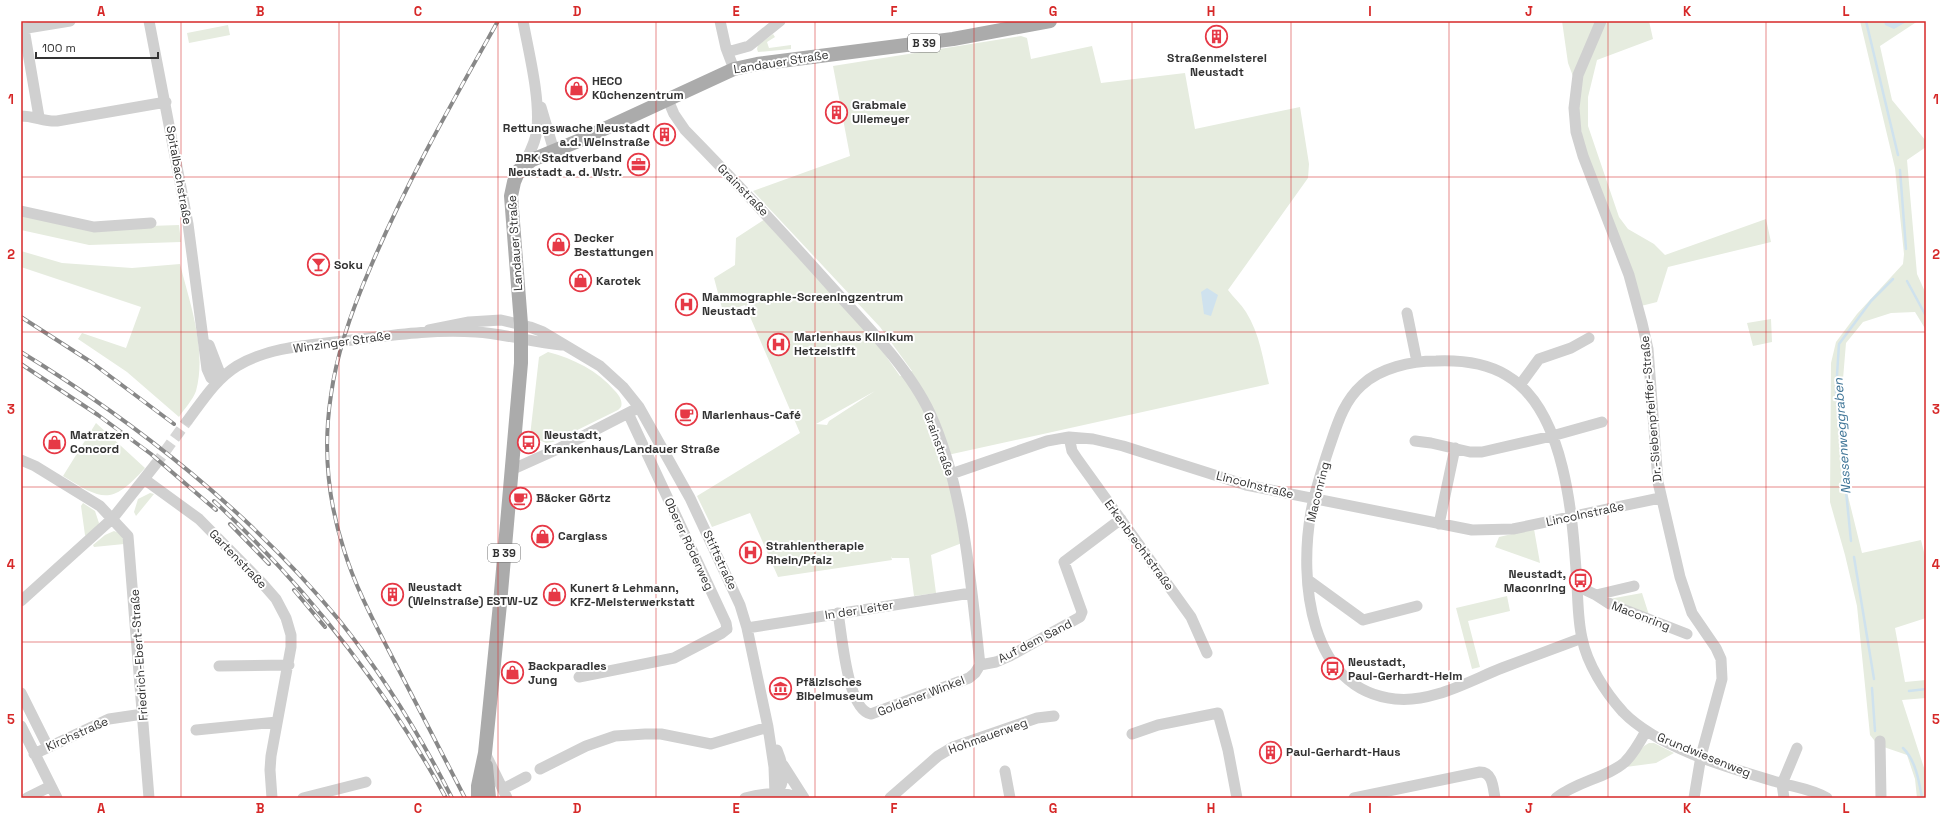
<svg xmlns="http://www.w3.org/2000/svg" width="1947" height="819" font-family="'Space Grotesk',sans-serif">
<rect width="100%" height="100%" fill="#fff"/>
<path fill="#e6ecdf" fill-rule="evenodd" d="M1562 21H1649L1653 39 1597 60 1588 97V126L1619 217 1628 229 1654 244 1665 255 1766 219 1771 242 1668 267 1657 302 1633 308 1619 241 1584 151 1574 79 1568 63Z
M1860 21H1918L1880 46 1892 100 1926 141V147L1907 160 1917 274 1926 294V330L1915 312 1891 313 1863 322 1846 343 1842 391 1848 496 1862 553 1921 540 1926 560V618L1895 628 1905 682 1926 680V698L1902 700 1926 774V798H1917L1915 779 1907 755 1878 745 1870 735 1857 606 1845 555 1830 502 1831 363 1836 342 1857 314 1903 264 1904 254 1895 168Z
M228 25 230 35 189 43 187 33Z
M773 34 775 37 767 42 769 48 791 45V49L758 52 757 49 758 45Z
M1021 36 1027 38 1031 59 1092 46 1101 83 1185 73 1195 129 1300 107 1309 164 1308 178 1228 290C1234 298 1241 304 1246 312 1260 334 1263 360 1269 384L943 456 962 543 931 555 936 593 914 596 909 558H892L891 556 892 560 778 577 750 513 712 527 697 496 800 433 745 305 723 312 714 278 735 265 736 238 765 219 871 335 900 376 912 371 880 327 753 191 850 156 833 66ZM875 391 829 421 827 425 816 424Z
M21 215 120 227 179 225 181 242 89 245 21 230Z
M21 251 62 263 132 268 180 264C190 304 207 350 196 391 193 400 184 409 179 417L127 372 78 339 82 333 126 348 141 307 21 267Z
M1771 319 1772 342 1753 346 1747 323Z
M548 352C574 359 597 370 615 391 619 395 623 401 621 407L618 410 553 442 546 443 530 436 539 357Z
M96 423 145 468C112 505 103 501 63 476Z
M150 493 154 494 136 516 134 512 138 499Z
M83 503 95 511 99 523 97 528 87 538 85 535 81 506Z
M1534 529 1540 563 1495 547 1499 537Z
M114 531 122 534 124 544 94 547 93 545 105 535Z
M1642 593 1649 615 1609 599Z
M1507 596 1510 611 1468 621 1480 667 1472 669 1456 608Z
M1649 743H1654L1674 753 1656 763 1626 767 1644 746Z"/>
<path fill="#cfe2ee" d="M1884 21H1908L1894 29 1885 25Z
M1207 288 1218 295 1211 316 1204 314 1201 292Z"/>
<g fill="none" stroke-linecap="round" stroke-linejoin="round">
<path stroke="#cfe2ee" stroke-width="2.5" d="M1866 21 1898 155
M1900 170 1906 249
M1907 281 1926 316
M1851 541 1836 391 1839 344 1871 301 1893 279
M1854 557 1874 679
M1872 688 1875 731
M1909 691 1926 689
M1903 748C1916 761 1919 781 1922 798"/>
<path stroke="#d6d6d6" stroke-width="11" stroke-dasharray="11 5.5" stroke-linecap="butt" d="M155 465 188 420"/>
<path stroke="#d0d0d0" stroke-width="11" d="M149 21 188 224 207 369 211 378 217 382
M720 21 726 48 734 69
M1601 21 1578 75 1574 108 1576 132 1583 156 1629 275 1642 323 1648 349 1658 482 1680 577 1692 613 1716 648 1721 659 1722 679 1701 756 1694 798
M21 29 70 21
M24 29 39 117
M726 48 731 51 749 46 780 21
M668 100 674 114 685 130C737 183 787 237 837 293 869 328 910 370 930 413 964 488 971 584 980 665
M541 107 554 151
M21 116C34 116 45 122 57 121L166 102
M523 166C529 154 536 142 537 129 540 96 529 54 523 21
M21 211 94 227 151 223
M1407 313 1417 362
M429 330 469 322 501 320 530 327 543 332 600 366 623 387 639 407 690 498 740 605 747 628 768 727 774 767 775 794
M209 345 219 371 217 382
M1520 385 1539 359 1571 348 1589 338
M188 420C203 400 216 379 237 366 270 346 314 345 352 340 394 335 434 329 476 332 505 334 532 342 561 345
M1069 437 1072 451 1078 460 1191 617 1207 653
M1415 441 1431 443 1470 452H1482L1552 436 1602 422
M21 460 35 466 100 506 128 536 149 798
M511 470 560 448 634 410
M951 474 1047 441 1069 437 1093 439 1123 446 1246 485 1472 530 1513 529 1660 498
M144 479 199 519 262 583 276 599 286 618 291 635V647L271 756 270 770 272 798
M1439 524 1455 448
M1308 580 1363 620 1417 606
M1577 586 1596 595 1610 604 1687 634
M1596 595 1634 586
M21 601 113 518 155 465
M838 613C842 634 847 710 871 714L969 678 975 673 980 665
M747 628 971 593
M1582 638C1555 648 1528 658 1502 668 1469 681 1432 703 1395 699 1308 690 1299 579 1311 512 1315 490 1322 469 1329 448 1337 425 1343 402 1362 385 1380 368 1411 361 1436 361 1460 360 1484 362 1506 375 1567 410 1573 522 1577 585 1578 602 1578 621 1582 638 1587 664 1605 692 1623 712 1658 748 1729 768 1777 782 1794 787 1812 789 1827 798
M980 665 996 662 1010 656 1080 617 1082 612 1064 562 1121 519
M219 666 289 665
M579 677 674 658 722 633 727 629 726 623 628 413
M21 693 48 747
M21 726 57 798
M196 730 277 722
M1132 734 1158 725 1218 713 1228 750 1237 798
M1880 741 1881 798
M34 754 109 719 143 714
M486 755 507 798
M783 765 804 798
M540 769 586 746 615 736 645 734H661L711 744 768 727
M1005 771 1010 798
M503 789 526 777
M775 794C788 781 783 765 777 750
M27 798 51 786
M303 798 366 782
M745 798C761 794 783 790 798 798
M890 798 938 756 953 747 1037 718 1054 716
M1354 798 1480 772C1493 772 1493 788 1495 798
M1556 798C1577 781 1607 778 1625 762 1634 753 1640 742 1646 731
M1784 798 1782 784 1797 748"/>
<path stroke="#ababab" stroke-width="14" d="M486 766 489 798
M478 798V786L485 753 500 604 521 363V324L511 196 514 182 519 170 532 160 578 141 734 69 757 64 953 39 1050 21"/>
<defs>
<path id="rail" d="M21 317 91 362 174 424
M21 352C137 423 252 514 339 620 383 675 420 735 452 798
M21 364 98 415 151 454 216 510
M214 501C307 588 385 686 446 798
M230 524 269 564
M294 590 325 627
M465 798C440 749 414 700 389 651 372 618 355 586 344 550 328 501 323 447 331 395 337 350 353 307 371 266 407 181 453 101 498 21"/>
</defs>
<use href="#rail" stroke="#888" stroke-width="4"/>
<use href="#rail" stroke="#fff" stroke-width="2.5" stroke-dasharray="8" stroke-linecap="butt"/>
</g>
<path fill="none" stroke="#d62828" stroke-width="1" stroke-opacity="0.55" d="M181 21V798M339 21V798M498 21V798M656 21V798M815 21V798M974 21V798M1132 21V798M1291 21V798M1449 21V798M1608 21V798M1766 21V798M21 177H1926M21 332H1926M21 487H1926M21 642H1926"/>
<defs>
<symbol id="building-ring" viewBox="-11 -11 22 22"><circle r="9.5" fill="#fff" stroke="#e63946" stroke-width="1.5"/><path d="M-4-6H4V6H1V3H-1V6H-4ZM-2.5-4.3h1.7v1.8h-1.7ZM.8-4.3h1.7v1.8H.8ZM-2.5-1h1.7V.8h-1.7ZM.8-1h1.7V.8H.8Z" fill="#e63946"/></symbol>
<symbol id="shop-ring" viewBox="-11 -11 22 22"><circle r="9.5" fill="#fff" stroke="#e63946" stroke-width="1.5"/><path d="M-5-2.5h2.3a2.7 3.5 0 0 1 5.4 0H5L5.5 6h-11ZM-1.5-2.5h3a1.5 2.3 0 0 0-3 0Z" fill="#e63946"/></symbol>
<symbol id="office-ring" viewBox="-11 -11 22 22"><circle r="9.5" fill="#fff" stroke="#e63946" stroke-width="1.5"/><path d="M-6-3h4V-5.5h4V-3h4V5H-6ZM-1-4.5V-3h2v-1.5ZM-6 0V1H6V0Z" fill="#e63946"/></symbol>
<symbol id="bar-ring" viewBox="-11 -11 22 22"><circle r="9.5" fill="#fff" stroke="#e63946" stroke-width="1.5"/><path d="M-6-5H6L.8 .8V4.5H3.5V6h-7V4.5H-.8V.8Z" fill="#e63946"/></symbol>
<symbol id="hospital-ring" viewBox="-11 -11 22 22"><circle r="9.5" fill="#fff" stroke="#e63946" stroke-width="1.5"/><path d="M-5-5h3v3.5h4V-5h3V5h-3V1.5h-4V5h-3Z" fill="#e63946"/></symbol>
<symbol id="cafe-ring" viewBox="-11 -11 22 22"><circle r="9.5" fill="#fff" stroke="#e63946" stroke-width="1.5"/><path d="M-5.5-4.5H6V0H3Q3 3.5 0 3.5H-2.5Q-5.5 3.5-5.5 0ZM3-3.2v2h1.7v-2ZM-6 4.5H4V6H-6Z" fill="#e63946"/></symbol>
<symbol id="bus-ring" viewBox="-11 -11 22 22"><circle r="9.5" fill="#fff" stroke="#e63946" stroke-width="1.5"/><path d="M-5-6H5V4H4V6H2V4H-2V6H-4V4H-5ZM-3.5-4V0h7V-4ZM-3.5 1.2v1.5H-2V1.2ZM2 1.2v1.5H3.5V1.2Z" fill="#e63946"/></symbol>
<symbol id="museum-ring" viewBox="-11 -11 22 22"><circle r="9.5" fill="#fff" stroke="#e63946" stroke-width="1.5"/><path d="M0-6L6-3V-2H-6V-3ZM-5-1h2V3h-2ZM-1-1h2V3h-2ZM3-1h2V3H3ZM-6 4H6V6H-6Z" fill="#e63946"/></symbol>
</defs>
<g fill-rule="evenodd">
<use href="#building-ring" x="1204" y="24" width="25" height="25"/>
<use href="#shop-ring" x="564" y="76" width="25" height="25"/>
<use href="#building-ring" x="824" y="100" width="25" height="25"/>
<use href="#building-ring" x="652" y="122" width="25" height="25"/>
<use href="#office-ring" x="626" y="152" width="25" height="25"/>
<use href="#shop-ring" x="546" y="232" width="25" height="25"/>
<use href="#bar-ring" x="306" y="252" width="25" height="25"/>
<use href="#shop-ring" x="568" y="268" width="25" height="25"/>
<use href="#hospital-ring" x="674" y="292" width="25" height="25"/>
<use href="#hospital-ring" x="766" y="332" width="25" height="25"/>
<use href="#cafe-ring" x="674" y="402" width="25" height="25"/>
<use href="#shop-ring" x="42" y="430" width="25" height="25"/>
<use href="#bus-ring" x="516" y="430" width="25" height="25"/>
<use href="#cafe-ring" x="508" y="486" width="25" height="25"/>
<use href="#shop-ring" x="530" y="524" width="25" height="25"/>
<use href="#hospital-ring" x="738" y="540" width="25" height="25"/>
<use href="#bus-ring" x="1568" y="568" width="25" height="25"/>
<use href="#building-ring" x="380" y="582" width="25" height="25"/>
<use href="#shop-ring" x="542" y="582" width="25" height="25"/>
<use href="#bus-ring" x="1320" y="656" width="25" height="25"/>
<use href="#shop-ring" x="500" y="660" width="25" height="25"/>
<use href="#museum-ring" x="768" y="676" width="25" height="25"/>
<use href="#building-ring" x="1258" y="740" width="25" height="25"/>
</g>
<g text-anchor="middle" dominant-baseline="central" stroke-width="4" stroke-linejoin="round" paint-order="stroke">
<g fill="#fff" stroke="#707070" stroke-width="1">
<rect x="908" y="34" width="32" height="18" rx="3"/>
<rect x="488" y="544" width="32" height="18" rx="3"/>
</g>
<g font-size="11" font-weight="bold" fill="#333">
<text x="924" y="43">B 39</text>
<text x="504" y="553">B 39</text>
</g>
<g font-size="12" font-weight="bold" fill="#333" stroke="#fff" text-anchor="start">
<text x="1217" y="58" text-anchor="middle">Straßenmeisterei<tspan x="1217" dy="14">Neustadt</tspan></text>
<text x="592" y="81">HECO<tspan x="592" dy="14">Küchenzentrum</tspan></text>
<text x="852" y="105">Grabmale<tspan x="852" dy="14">Ullemeyer</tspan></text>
<text x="650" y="128" text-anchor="end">Rettungswache Neustadt<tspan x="650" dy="14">a.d. Weinstraße</tspan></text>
<text x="622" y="158" text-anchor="end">DRK Stadtverband<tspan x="622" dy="14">Neustadt a. d. Wstr.</tspan></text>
<text x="574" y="238">Decker<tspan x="574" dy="14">Bestattungen</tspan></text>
<text x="334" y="265">Soku</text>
<text x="596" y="281">Karotek</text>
<text x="702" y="297">Mammographie-Screeningzentrum<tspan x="702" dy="14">Neustadt</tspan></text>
<text x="794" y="337">Marienhaus Klinikum<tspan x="794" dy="14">Hetzelstift</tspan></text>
<text x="702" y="415">Marienhaus-Café</text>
<text x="70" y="435">Matratzen<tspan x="70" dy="14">Concord</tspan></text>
<text x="544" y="435">Neustadt,<tspan x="544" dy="14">Krankenhaus/Landauer Straße</tspan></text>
<text x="536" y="498">Bäcker Görtz</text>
<text x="558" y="536">Carglass</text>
<text x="766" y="546">Strahlentherapie<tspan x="766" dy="14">Rhein/Pfalz</tspan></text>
<text x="1566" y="574" text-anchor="end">Neustadt,<tspan x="1566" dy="14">Maconring</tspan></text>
<text x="408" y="587">Neustadt<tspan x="408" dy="14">(Weinstraße) ESTW-UZ</tspan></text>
<text x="570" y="588">Kunert &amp; Lehmann,<tspan x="570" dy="14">KFZ-Meisterwerkstatt</tspan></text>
<text x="1348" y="662">Neustadt,<tspan x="1348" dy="14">Paul-Gerhardt-Heim</tspan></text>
<text x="528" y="666">Backparadies<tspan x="528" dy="14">Jung</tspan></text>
<text x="796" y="682">Pfälzisches<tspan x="796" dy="14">Bibelmuseum</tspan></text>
<text x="1286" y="752">Paul-Gerhardt-Haus</text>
</g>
<g font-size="12" fill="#333" stroke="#fff">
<text transform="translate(781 62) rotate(-9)">Landauer Straße</text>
<text transform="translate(179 175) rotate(80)">Spitalbachstraße</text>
<text transform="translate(743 190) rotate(46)">Grainstraße</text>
<text transform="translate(515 243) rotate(-94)">Landauer Straße</text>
<text transform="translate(342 342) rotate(-8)">Winzinger Straße</text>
<text transform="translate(1651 409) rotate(-95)">Dr.-Siebenpfeiffer-Straße</text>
<text transform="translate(939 444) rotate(70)">Grainstraße</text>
<text transform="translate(1255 485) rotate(14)">Lincolnstraße</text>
<text transform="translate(1318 492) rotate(-76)">Maconring</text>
<text transform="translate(1585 514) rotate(-12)">Lincolnstraße</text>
<text transform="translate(689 544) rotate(65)">Oberer Röderweg</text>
<text transform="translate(1139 545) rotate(54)">Erkenbrechtstraße</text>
<text transform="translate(238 559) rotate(46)">Gartenstraße</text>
<text transform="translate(720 560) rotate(65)">Stiftstraße</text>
<text transform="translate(859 610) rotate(-9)">In der Leiter</text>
<text transform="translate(1641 616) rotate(21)">Maconring</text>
<text transform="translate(1035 641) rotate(-27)">Auf dem Sand</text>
<text transform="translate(139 655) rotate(-94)">Friedrich-Ebert-Straße</text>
<text transform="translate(921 696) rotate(-21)">Goldener Winkel</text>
<text transform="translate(77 734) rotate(-24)">Kirchstraße</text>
<text transform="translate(988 736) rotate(-20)">Hohmauerweg</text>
<text transform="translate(1704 755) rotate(22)">Grundwiesenweg</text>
</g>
<g font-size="13" font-style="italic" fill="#3f7597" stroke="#fff">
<text transform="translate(1842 436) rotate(-94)">Nassenweggraben</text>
</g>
</g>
<rect width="1947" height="819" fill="none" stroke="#ffffff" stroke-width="44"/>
<path d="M36 52v6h122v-6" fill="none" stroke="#333333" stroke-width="2"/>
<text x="42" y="52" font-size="12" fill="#333333" stroke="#ffffff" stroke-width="3" paint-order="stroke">100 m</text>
<rect x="22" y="22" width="1903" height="775" fill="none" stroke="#d62828" stroke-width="1.5"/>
<g font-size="13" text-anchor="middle" font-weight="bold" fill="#d62828">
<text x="101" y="16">A</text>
<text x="260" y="16">B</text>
<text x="418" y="16">C</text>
<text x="577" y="16">D</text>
<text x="736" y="16">E</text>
<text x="894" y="16">F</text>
<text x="1053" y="16">G</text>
<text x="1211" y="16">H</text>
<text x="1370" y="16">I</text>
<text x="1529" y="16">J</text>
<text x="1687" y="16">K</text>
<text x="1846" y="16">L</text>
<text x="11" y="104">1</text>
<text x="1936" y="104">1</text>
<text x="11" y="259">2</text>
<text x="1936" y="259">2</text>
<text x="11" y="414">3</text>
<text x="1936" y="414">3</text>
<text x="11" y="569">4</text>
<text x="1936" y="569">4</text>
<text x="11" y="724">5</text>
<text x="1936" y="724">5</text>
<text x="101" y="813">A</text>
<text x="260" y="813">B</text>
<text x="418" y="813">C</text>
<text x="577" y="813">D</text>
<text x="736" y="813">E</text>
<text x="894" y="813">F</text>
<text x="1053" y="813">G</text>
<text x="1211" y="813">H</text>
<text x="1370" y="813">I</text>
<text x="1529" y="813">J</text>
<text x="1687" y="813">K</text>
<text x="1846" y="813">L</text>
</g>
</svg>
